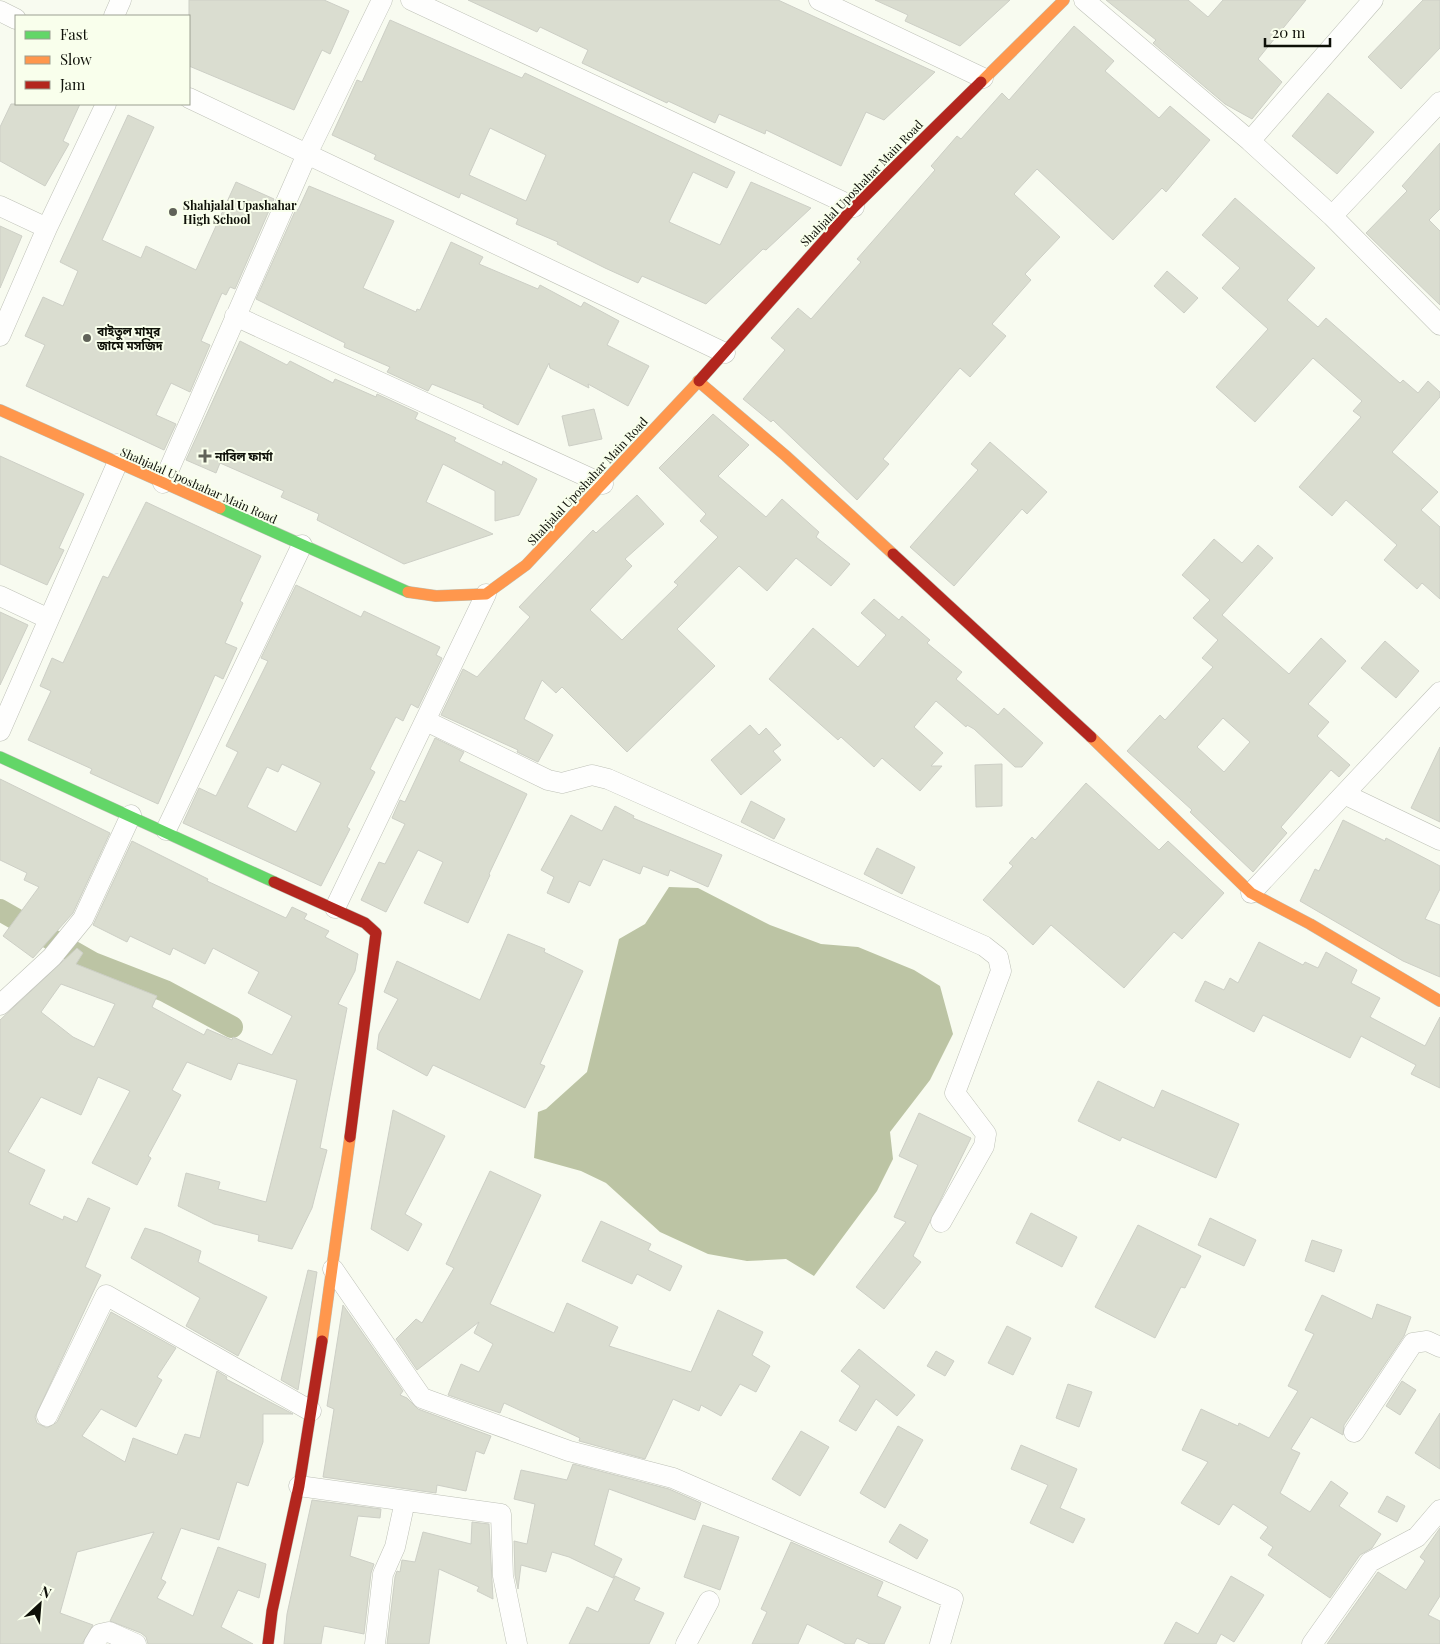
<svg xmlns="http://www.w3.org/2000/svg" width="1440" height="1644" font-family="'Playfair Display','Noto Sans Bengali',serif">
<rect width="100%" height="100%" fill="#f8fbf0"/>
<path fill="#bcc4a4" d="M669 887 698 888 770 925 821 944 858 947 914 970 940 986 953 1034 930 1080 890 1132 893 1159 877 1191 814 1276 786 1259 747 1261 708 1254 660 1232 606 1183 581 1171 534 1158 538 1112 546 1109 587 1072 619 939 645 924Z"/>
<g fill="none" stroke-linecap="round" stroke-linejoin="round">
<path stroke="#bcc4a4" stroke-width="22" d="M0 910 93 963 165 991 232 1027"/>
</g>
<path fill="#daddd0" stroke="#cdcfc6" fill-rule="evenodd" d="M189 0H324L349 11 330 54 322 50 294 110 189 66Z
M468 0H778L935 72 884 120 866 112 841 166 766 130 765 134 719 114 715 123 668 101 667 103 582 63 588 50 540 27 537 32Z
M875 0H1010L960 46 905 21 908 15Z
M1106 0H1188L1208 17 1223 0H1306L1258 59 1282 82 1252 119 1225 104 1153 43 1156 40Z
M1423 0H1440V48L1401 89 1368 57Z
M390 20 522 78 525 73 735 172 727 188 693 172 669 222 720 245 751 182 811 208 766 250 763 249 706 304 642 276 638 283 605 268 557 244 558 242 516 224 518 219 461 193 459 198 422 181 374 159 376 155 332 135 357 80 362 82ZM490 128 546 155 526 201 469 175Z
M1074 26 1114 61 1105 71 1159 118 1170 106 1210 140 1166 192 1162 188 1113 240 1037 169 1014 194 1060 237 1025 274 1031 280 992 324 1006 336 970 377 960 368 883 459 889 464 857 500 773 420 771 422 743 399 785 350 771 338 798 308 811 319 861 262 857 259 935 170 931 166 957 136 961 139 1002 93 1009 100Z
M1328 93 1374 132 1337 174 1292 136Z
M11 104H80L63 141 69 144 45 186 0 161V127Z
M128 115 154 127 102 240 141 258 146 246 196 270 236 182 274 199 235 289 230 287 226 295 222 293 201 341 210 345 190 392 171 383 156 415 176 424 164 450 26 386 45 345 25 336 43 297 63 306 78 271 60 262Z
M1440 143V209L1429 220 1440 231V305L1366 233 1407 191 1402 186Z
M309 186 394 221 363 288 416 312 417 309 420 310 451 242 483 257 479 264 538 289 540 285 581 307 584 302 619 321 607 345 649 366 628 406 588 384 589 388 550 368 549 363 518 425 483 407 484 405 432 384 428 391 387 372 390 367 344 347 345 343 256 299 296 209 298 210Z
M1235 198 1315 268 1287 300 1318 327 1326 318 1400 383 1403 380 1418 393 1428 381 1440 392V397L1392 452 1438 492 1421 510 1440 527V599L1422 583 1417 589 1384 560 1397 545 1346 500 1332 516 1299 487 1361 417 1353 411 1362 401 1313 358 1255 422 1216 387 1268 329 1222 288 1240 268 1202 235Z
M0 226 22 236 0 288Z
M1167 271 1198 298 1184 313 1154 286Z
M240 341 287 365 290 361 333 383 335 379 376 397 377 394 418 413 415 419 456 438 454 441 502 465 503 461 537 479 519 515 495 521V491L443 464 426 502 493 534 404 564 317 520 319 514 281 497 284 491 220 463 216 473 186 460Z
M594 409 602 439 569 446 562 416Z
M713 414 749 445 718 476 766 517 782 499 819 532 816 537 850 564 831 586 796 558 767 591 739 566 677 629 715 666 627 752 562 687 556 693 542 680 524 719 553 735 538 762 517 752 518 750 441 715 463 669 477 677 530 617 519 607 593 530 596 533 637 495 664 524 625 559 632 566 590 610 622 640 678 585 674 582 718 537 700 521 706 514 659 468Z
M990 442 1047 492 1027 514 1022 509 954 586 910 547 978 470 971 464Z
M0 456 84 494 59 548 64 550 47 585 0 564Z
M146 502 261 556 240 601 243 603 225 643 237 648 223 679 215 675 158 804 90 773 92 769 28 740 51 691 40 686 52 658 63 663 103 576 108 578Z
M1214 539 1242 563 1258 545 1273 558 1222 615 1289 674 1321 638 1346 661 1308 704 1329 722 1317 736 1350 765 1339 777 1331 770 1281 827 1287 833 1253 872 1190 812 1192 810 1127 751 1160 715 1165 720 1213 667 1202 658 1218 640 1193 618 1210 600 1182 575ZM1223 718 1250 742 1224 772 1197 747Z
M296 585 361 617 364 611 440 647 436 655 442 658 418 708 411 704 403 721 396 717 370 769 375 772 347 827 350 829 321 886 183 823 199 788 216 796 238 752 226 746 268 661 261 658ZM282 764 321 783 296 832 247 807 267 767 278 772Z
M874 599 899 620 902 616 930 640 927 643 962 672 956 679 998 715 1004 708 1043 743 1022 767H1015L974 729 967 725 966 727 936 701 914 727 943 753 931 766H942L920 791 882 758 874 767 841 737 838 740 769 679 813 628 858 667 886 635 861 613Z
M0 612 28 625 0 685Z
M1385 641 1419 671 1396 698 1361 668Z
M750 725 759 735 766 728 781 745 773 751 781 760 741 795 711 760Z
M435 738 464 752 459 761 527 794 489 874 490 875 468 923 424 903 443 862 418 850 386 912 361 900 379 862 385 864 405 824 392 818 400 800 405 802Z
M1440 747V822L1411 808Z
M1002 764V806L976 807 975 765Z
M0 779 110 833 73 913 33 958 3 936 39 887 24 880 27 873 0 860Z
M1086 783 1159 850 1168 841 1224 893 1182 939 1174 932 1124 988 1051 925 1033 945 983 900 1013 866 1009 863 1032 837 1035 840Z
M751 801 785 819 774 839 741 822Z
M615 806 634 816 633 818 722 855 708 887 670 870 668 876 643 866 640 874 603 859 590 886 579 881 569 903 547 893 554 877 541 870 571 815 602 831Z
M1343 820 1385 841 1386 838 1440 866V889L1425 919 1440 925V977L1403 961 1300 901 1315 869 1319 871Z
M132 841 208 879 207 881 286 918 292 907 307 914 304 919 329 931 325 937 358 954 355 971 338 1004 347 1008 320 1148 327 1150 312 1208 292 1249 258 1241 259 1235 214 1224 178 1206 186 1173 220 1182 218 1189 266 1202 297 1080 238 1063 231 1080 187 1062 172 1090 181 1095 148 1156 151 1158 137 1185 92 1163 130 1091 98 1077 81 1115 41 1097 8 1152 45 1170 29 1204 63 1220 64 1216 77 1222 88 1198 110 1208 85 1267 101 1275 35 1417 37 1423 47 1428 57 1422 111 1312 176 1348 157 1377 162 1380 136 1427 101 1409 82 1436 125 1462 133 1438 177 1455 185 1434 200 1438 217 1371 227 1377 226 1379 293 1414H263V1442L248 1486 237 1482 219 1540 181 1528 161 1579 166 1582 157 1598 193 1616 218 1547 266 1564 259 1598 238 1590 221 1627 253 1644H148L146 1637 141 1633 110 1621 154 1532 77 1552 60 1613 93 1625 82 1644H0V1020L77 948 83 953 76 964 157 996 152 1007 204 1035 207 1029 232 1040 233 1037 272 1055 292 1016 248 993 259 972 213 948 205 964 173 948 170 955 130 936 127 942 93 925ZM61 984 115 1004 94 1047 73 1037 41 1012Z
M877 848 915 867 902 894 864 874Z
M508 934 545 949 544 952 583 971 540 1064 545 1066 525 1108 433 1065 427 1076 377 1049 379 1034 398 999 384 992 397 961 480 1000Z
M1259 942 1303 965 1305 962 1318 968 1326 952 1357 970 1351 983 1380 998 1370 1017 1425 1046 1440 1017V1088L1411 1074 1416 1065 1361 1036 1350 1058 1263 1015 1254 1032 1195 1001 1205 981 1224 990 1230 978 1238 983Z
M1098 1081 1154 1108 1162 1090 1239 1124 1216 1178 1122 1137 1120 1141 1078 1121Z
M393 1110 445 1136 405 1214 422 1224 408 1251 371 1229Z
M919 1113 971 1138 913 1256 921 1262 884 1309 856 1287 906 1222 894 1217 918 1165 899 1156Z
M490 1171 541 1195 490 1304 554 1333 567 1303 618 1327 609 1346 691 1372 718 1310 763 1332 752 1355 770 1366 756 1392 740 1384 721 1416 701 1405 699 1411 673 1399 645 1459 579 1441 580 1438 504 1403 500 1413 448 1395 461 1364 479 1372 493 1344 474 1333 479 1322 417 1370 396 1339 416 1319 422 1323 454 1268 446 1264Z
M1031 1213 1077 1237 1062 1267 1016 1243Z
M1210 1218 1256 1240 1244 1266 1198 1245Z
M601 1221 651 1244 648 1250 682 1266 670 1291 637 1274 632 1284 582 1261Z
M1138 1225 1201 1256 1185 1288 1181 1287 1155 1338 1095 1307Z
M145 1228 161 1233 201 1251 198 1262 267 1297 238 1356 186 1326 200 1298 131 1258Z
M1312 1240 1342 1250 1334 1272 1305 1261Z
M308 1270 317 1272 298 1390 281 1380Z
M1322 1295 1372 1319 1377 1304 1411 1317 1404 1336 1344 1425 1343 1435 1311 1417 1291 1449 1300 1453 1280 1493 1310 1512 1331 1481 1348 1493 1339 1506 1381 1534 1372 1548 1360 1555 1330 1598 1268 1555 1273 1547 1260 1538 1268 1527 1233 1504 1219 1525 1181 1503 1208 1462 1182 1450 1201 1409 1238 1426 1239 1423 1269 1438 1298 1391 1288 1386 1314 1334 1305 1330Z
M343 1305 403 1391 400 1395 407 1398 418 1409 491 1436 484 1454 476 1451 466 1491 437 1485 436 1493 323 1477 334 1409 327 1406Z
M1007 1326 1031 1338 1013 1375 988 1363Z
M859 1349 915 1395 897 1416 876 1399 856 1431 839 1421 860 1386 841 1371Z
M936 1351 954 1361 945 1376 927 1366Z
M1402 1381 1416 1390 1400 1415 1386 1406Z
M1068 1384 1092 1392 1079 1427 1056 1418Z
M1440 1413V1469L1415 1453Z
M898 1426 923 1440 885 1508 860 1493Z
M801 1431 829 1447 800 1496 772 1479Z
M1021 1445 1077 1469 1060 1508 1085 1519 1073 1543 1030 1523 1048 1485 1011 1469Z
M573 1464 669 1489 701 1503 695 1520 609 1489 594 1545 622 1559 613 1578 569 1557 552 1552 546 1572 521 1565 518 1589 515 1575 514 1541 527 1544 535 1504 514 1499 521 1470 567 1480Z
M1387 1496 1405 1506 1397 1522 1378 1512Z
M312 1500 381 1509 380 1518 358 1516 350 1556 374 1564 371 1573 364 1634 324 1626 321 1644H284L287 1614Z
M472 1522 489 1524 493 1599 477 1591 479 1587 439 1569 429 1644H387L395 1577 397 1571 400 1572 402 1560 415 1562 423 1532 471 1544Z
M900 1524 928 1540 917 1559 889 1542Z
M703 1525 739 1537 720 1590 684 1577Z
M1440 1528V1596L1428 1615 1440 1621V1644H1327L1378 1572 1406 1590 1425 1561 1420 1557Z
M791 1542 883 1582 877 1596 901 1607 884 1644H870L857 1638 854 1644H846L807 1624 798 1644H752L767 1612 761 1609Z
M615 1576 640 1588 634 1600 664 1613 649 1644H569L587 1607 598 1612Z
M1231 1576 1264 1595 1234 1642 1221 1634 1216 1644H1164L1176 1622 1198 1634Z"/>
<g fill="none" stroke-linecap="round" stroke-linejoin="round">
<defs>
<path id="street" d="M411 0 854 207
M819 0 983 78
M1084 0 1250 141 1332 216 1440 325
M0 11 16 19
M114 16 121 0
M189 98 725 353
M1250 141 1373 0
M0 206 47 228
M1332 216 1440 102
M235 316 603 484
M0 336 47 228 106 104
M163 483 307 154 382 0
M0 596 49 619 117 464
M426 721 548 780 562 783 592 775 608 779 984 946 998 957 1001 971 955 1093 986 1134 984 1146 941 1222
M0 731 49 619
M1344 794 1440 840
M166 830 302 545
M1251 893 1440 692
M335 908 486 594
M0 1005 52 957 83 919 131 815
M333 1269 422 1398 569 1451 673 1478 953 1599 940 1644
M47 1416 106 1295 311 1411
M1354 1432 1413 1343 1427 1341 1440 1347
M299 1486 501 1514 503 1576 517 1644
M94 1644 100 1634 109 1632 136 1644
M375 1644 383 1574 395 1547 405 1501
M686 1644 709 1601
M1312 1644 1370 1562 1417 1537 1440 1510"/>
<path id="fast" d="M220 508 408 592
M0 757 274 882"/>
<path id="slow" d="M981 82 1064 0
M698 381 786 456 893 554
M0 410 220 508
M408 592 436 596 486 594 526 565 699 381
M1091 737 1251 893 1310 924 1440 1001
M322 1341 350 1137"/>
<path id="jam" d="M699 381 854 207 981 82
M893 554 1091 737
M274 882 365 923 376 933 350 1137
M268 1644 272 1611 299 1486 322 1341"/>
</defs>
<use href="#street" stroke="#bec1b7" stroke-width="21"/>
<use href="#fast" stroke="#bec1b7" stroke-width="12"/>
<use href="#slow" stroke="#bec1b7" stroke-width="12"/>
<use href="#jam" stroke="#bec1b7" stroke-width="12"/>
<use href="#street" stroke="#fefefd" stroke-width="20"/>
<use href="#fast" stroke="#63d668" stroke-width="11"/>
<use href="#slow" stroke="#ff974d" stroke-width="11"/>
<use href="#jam" stroke="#b3261e" stroke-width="11"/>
</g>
<g fill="#606259" stroke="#f9ffec" stroke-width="2">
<circle cx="173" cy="212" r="5"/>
<circle cx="87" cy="338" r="5"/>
<path d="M202.5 448.5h5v5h5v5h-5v5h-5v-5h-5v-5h5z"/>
</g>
<g text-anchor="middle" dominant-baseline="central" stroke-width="4" stroke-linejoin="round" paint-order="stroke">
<g font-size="12" fill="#0e1008" stroke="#f9ffec">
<text transform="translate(861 183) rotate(-46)">Shahjalal Uposhahar Main Road</text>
<text transform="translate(587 481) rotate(-47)">Shahjalal Uposhahar Main Road</text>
<text transform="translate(199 485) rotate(24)">Shahjalal Uposhahar Main Road</text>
</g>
<g font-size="12" font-weight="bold" fill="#0e1008" stroke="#f9ffec" text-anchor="start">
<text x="183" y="205">Shahjalal Upashahar<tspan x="183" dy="14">High School</tspan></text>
<text x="97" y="331">বাইতুল মামুর<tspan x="97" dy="14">জামে মসজিদ</tspan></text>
<text x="215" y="456">নাবিল ফার্মা</text>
</g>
</g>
<rect x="15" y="15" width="175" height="90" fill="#f9ffec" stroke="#9b9f91"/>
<rect x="25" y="31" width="25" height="8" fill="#63d668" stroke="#9b9f91"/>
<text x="60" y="40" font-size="15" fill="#0e1008">Fast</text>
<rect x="25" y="56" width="25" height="8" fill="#ff974d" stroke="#9b9f91"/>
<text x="60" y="65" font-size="15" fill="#0e1008">Slow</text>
<rect x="25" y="81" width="25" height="8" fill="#b3261e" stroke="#9b9f91"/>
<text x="60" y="90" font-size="15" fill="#0e1008">Jam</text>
<g transform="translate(40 1604) rotate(26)" stroke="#f9ffec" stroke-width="4" paint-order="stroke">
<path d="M0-4L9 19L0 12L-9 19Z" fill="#0e1008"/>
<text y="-8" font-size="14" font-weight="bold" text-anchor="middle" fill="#0e1008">N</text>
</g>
<path d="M1265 38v8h65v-8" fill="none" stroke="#0e1008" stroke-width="2.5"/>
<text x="1272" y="38" font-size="15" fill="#0e1008" stroke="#f9ffec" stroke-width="4" paint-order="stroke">20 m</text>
</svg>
